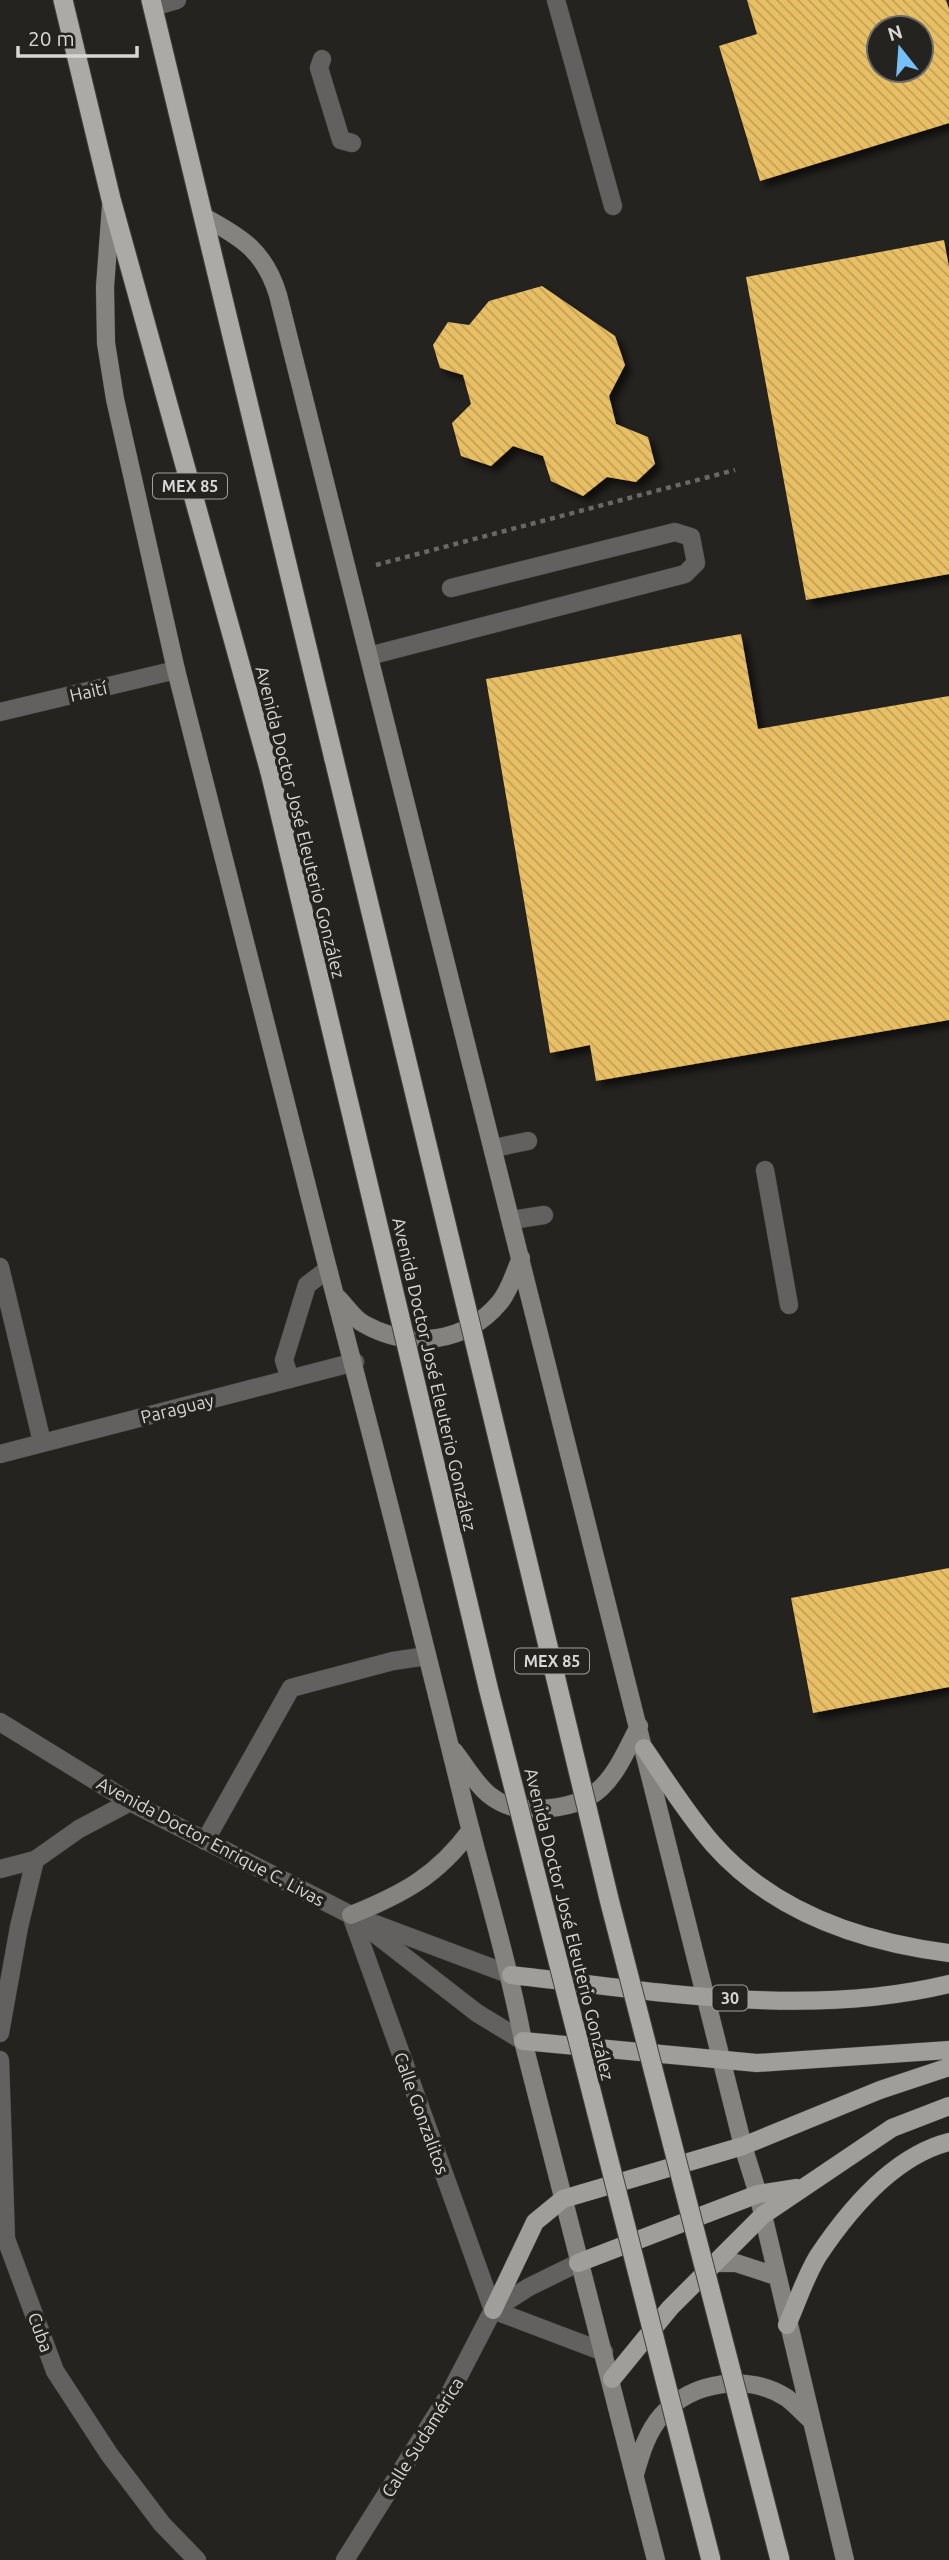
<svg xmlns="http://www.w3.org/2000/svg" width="949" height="2560" font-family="Ubuntu,sans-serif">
<defs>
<pattern id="building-back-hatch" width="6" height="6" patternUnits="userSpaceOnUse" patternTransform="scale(1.75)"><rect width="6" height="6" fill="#e9bf63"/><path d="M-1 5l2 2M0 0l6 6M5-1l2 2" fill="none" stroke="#bf9f5a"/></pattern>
<filter id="shadow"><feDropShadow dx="6" dy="6" stdDeviation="3.5" flood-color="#0009"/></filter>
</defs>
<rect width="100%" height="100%" fill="#252320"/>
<path fill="url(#building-back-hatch)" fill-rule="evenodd" filter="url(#shadow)" d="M747 0H946L949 9V123L760 181 719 46 757 34ZM879 28H921V70H879Z
M944 240 949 267V574L806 600 746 277Z
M542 286 615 336 625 365 609 396 616 424 648 437 655 464 636 482 607 477 583 496 551 481 543 456 513 446 491 466 461 456 452 423 471 404 463 375 440 368 433 345 448 322 469 325 489 301Z
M741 634 758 729 949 696V1020L596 1081 590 1045 550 1053 486 679Z
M949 1568V1687L813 1713 791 1598Z"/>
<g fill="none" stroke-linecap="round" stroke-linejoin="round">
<defs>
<path id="service" d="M556 0 613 206
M153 7 177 0
M322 59 319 68 341 140 352 143
M369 656 685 574 696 563 691 537 675 532 451 588
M494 1148 528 1141
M765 1170 789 1305
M512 1220 544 1215
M290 1379 284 1360 307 1285 328 1269
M205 1841 291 1688 393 1661 427 1656"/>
<path id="minor" d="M0 712 176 670
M0 1267 42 1442
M0 1454 355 1362
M0 1869 35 1860 79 1829 130 1802
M351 1915 493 2310
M0 2033 19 1927 35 1860
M0 2060 6 2239 55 2371 109 2454 162 2524 197 2560
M493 2310 604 2352
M345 2560 450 2393 493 2310 529 2287 578 2263"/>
<path id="tertiary" d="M0 1722 130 1802 351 1915 511 1975
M365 1926 477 2013 523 2041"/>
<path id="secondary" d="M111 206 105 287 106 343 115 399 176 670 328 1269C375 1447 420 1625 464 1804 484 1884 508 1961 523 2041L656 2560
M204 217C243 238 265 252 278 295L743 2146 758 2194 845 2560
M338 1298C346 1306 354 1319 364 1324 410 1350 466 1343 500 1302 510 1290 515 1271 521 1258
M454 1751C465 1765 475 1783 488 1794 504 1807 519 1810 538 1809 602 1807 613 1778 639 1726
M351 1915C403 1894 437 1876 471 1830
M712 2263H736L776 2276
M635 2474C641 2453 647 2432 662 2415 692 2381 749 2373 787 2398 795 2404 803 2413 811 2420"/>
<path id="primary" d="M644 1748C666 1780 687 1814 713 1844 773 1912 862 1942 949 1953
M511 1975C655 1991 805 2019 949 1984
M523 2041 757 2063 949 2050
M578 2263 758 2194 797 2188
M493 2310 535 2222 563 2199 743 2146 880 2090 949 2067
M787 2325C797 2303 805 2277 818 2256 848 2211 894 2156 949 2142
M612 2379 670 2308 763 2215 892 2128 949 2106"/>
<path id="trunk" d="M63 0 111 199 270 772
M151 0 334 759"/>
</defs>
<use href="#service" stroke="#42403d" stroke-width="19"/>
<use href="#minor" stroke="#42403d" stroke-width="19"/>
<use href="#tertiary" stroke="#42403d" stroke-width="19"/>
<use href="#secondary" stroke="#42403d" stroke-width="19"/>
<use href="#primary" stroke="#42403d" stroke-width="19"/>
<use href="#trunk" stroke="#42403d" stroke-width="21"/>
<path stroke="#6a6865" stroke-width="4.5" stroke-dasharray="5 5" stroke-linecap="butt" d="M376 565 735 470"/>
<use href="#service" stroke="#62615f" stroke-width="18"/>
<use href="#minor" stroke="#62615f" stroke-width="18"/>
<use href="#tertiary" stroke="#62615f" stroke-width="18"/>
<use href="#secondary" stroke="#858380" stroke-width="18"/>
<use href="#primary" stroke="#a09e9a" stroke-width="18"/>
<use href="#trunk" stroke="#acaaa6" stroke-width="19"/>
<defs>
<path id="trunk-bridge" d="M334 759 610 1903 780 2560
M270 772 489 1691 711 2560"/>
</defs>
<use href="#trunk-bridge" stroke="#42403d" stroke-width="21" stroke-linecap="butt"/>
<use href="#trunk-bridge" stroke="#acaaa6" stroke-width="19"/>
</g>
<g text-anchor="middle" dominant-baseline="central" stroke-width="7" stroke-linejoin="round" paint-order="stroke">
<g fill="#252320" stroke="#a2a19f" stroke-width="2">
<rect x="153" y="473.5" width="74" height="25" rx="5"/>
<rect x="515" y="1648.5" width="74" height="25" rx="5"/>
<rect x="712.5" y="1985.5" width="35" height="25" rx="5"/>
</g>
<g font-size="16" font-weight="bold" fill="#d8d7d5">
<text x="190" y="486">MEX 85</text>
<text x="552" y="1661">MEX 85</text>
<text x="730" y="1998">30</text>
</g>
<g font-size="18" fill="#d8d7d5" stroke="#252320">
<text transform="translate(88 691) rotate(-13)">Haití</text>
<text transform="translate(301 822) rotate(76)">Avenida Doctor José Eleuterio González</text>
<text transform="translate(435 1374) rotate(77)">Avenida Doctor José Eleuterio González</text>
<text transform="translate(177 1408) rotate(-14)">Paraguay</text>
<text transform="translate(211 1841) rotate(28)">Avenida Doctor Enrique C. Livas</text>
<text transform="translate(570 1924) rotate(76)">Avenida Doctor José Eleuterio González</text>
<text transform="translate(422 2113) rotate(70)">Calle Gonzalitos</text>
<text transform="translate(41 2332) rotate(70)">Cuba</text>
<text transform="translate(422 2437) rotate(-58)">Calle Sudamérica</text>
</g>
</g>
<g transform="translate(900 49) rotate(343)"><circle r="33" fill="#252320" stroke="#6d6b68" stroke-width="2"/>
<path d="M0-5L12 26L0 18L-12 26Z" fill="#77bff7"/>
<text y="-10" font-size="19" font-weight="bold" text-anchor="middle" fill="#d8d7d5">N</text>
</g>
<path d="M18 46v10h119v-10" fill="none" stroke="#d8d7d5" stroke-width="3.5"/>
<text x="28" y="46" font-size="21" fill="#d8d7d5" stroke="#252320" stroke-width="5" paint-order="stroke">20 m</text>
</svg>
